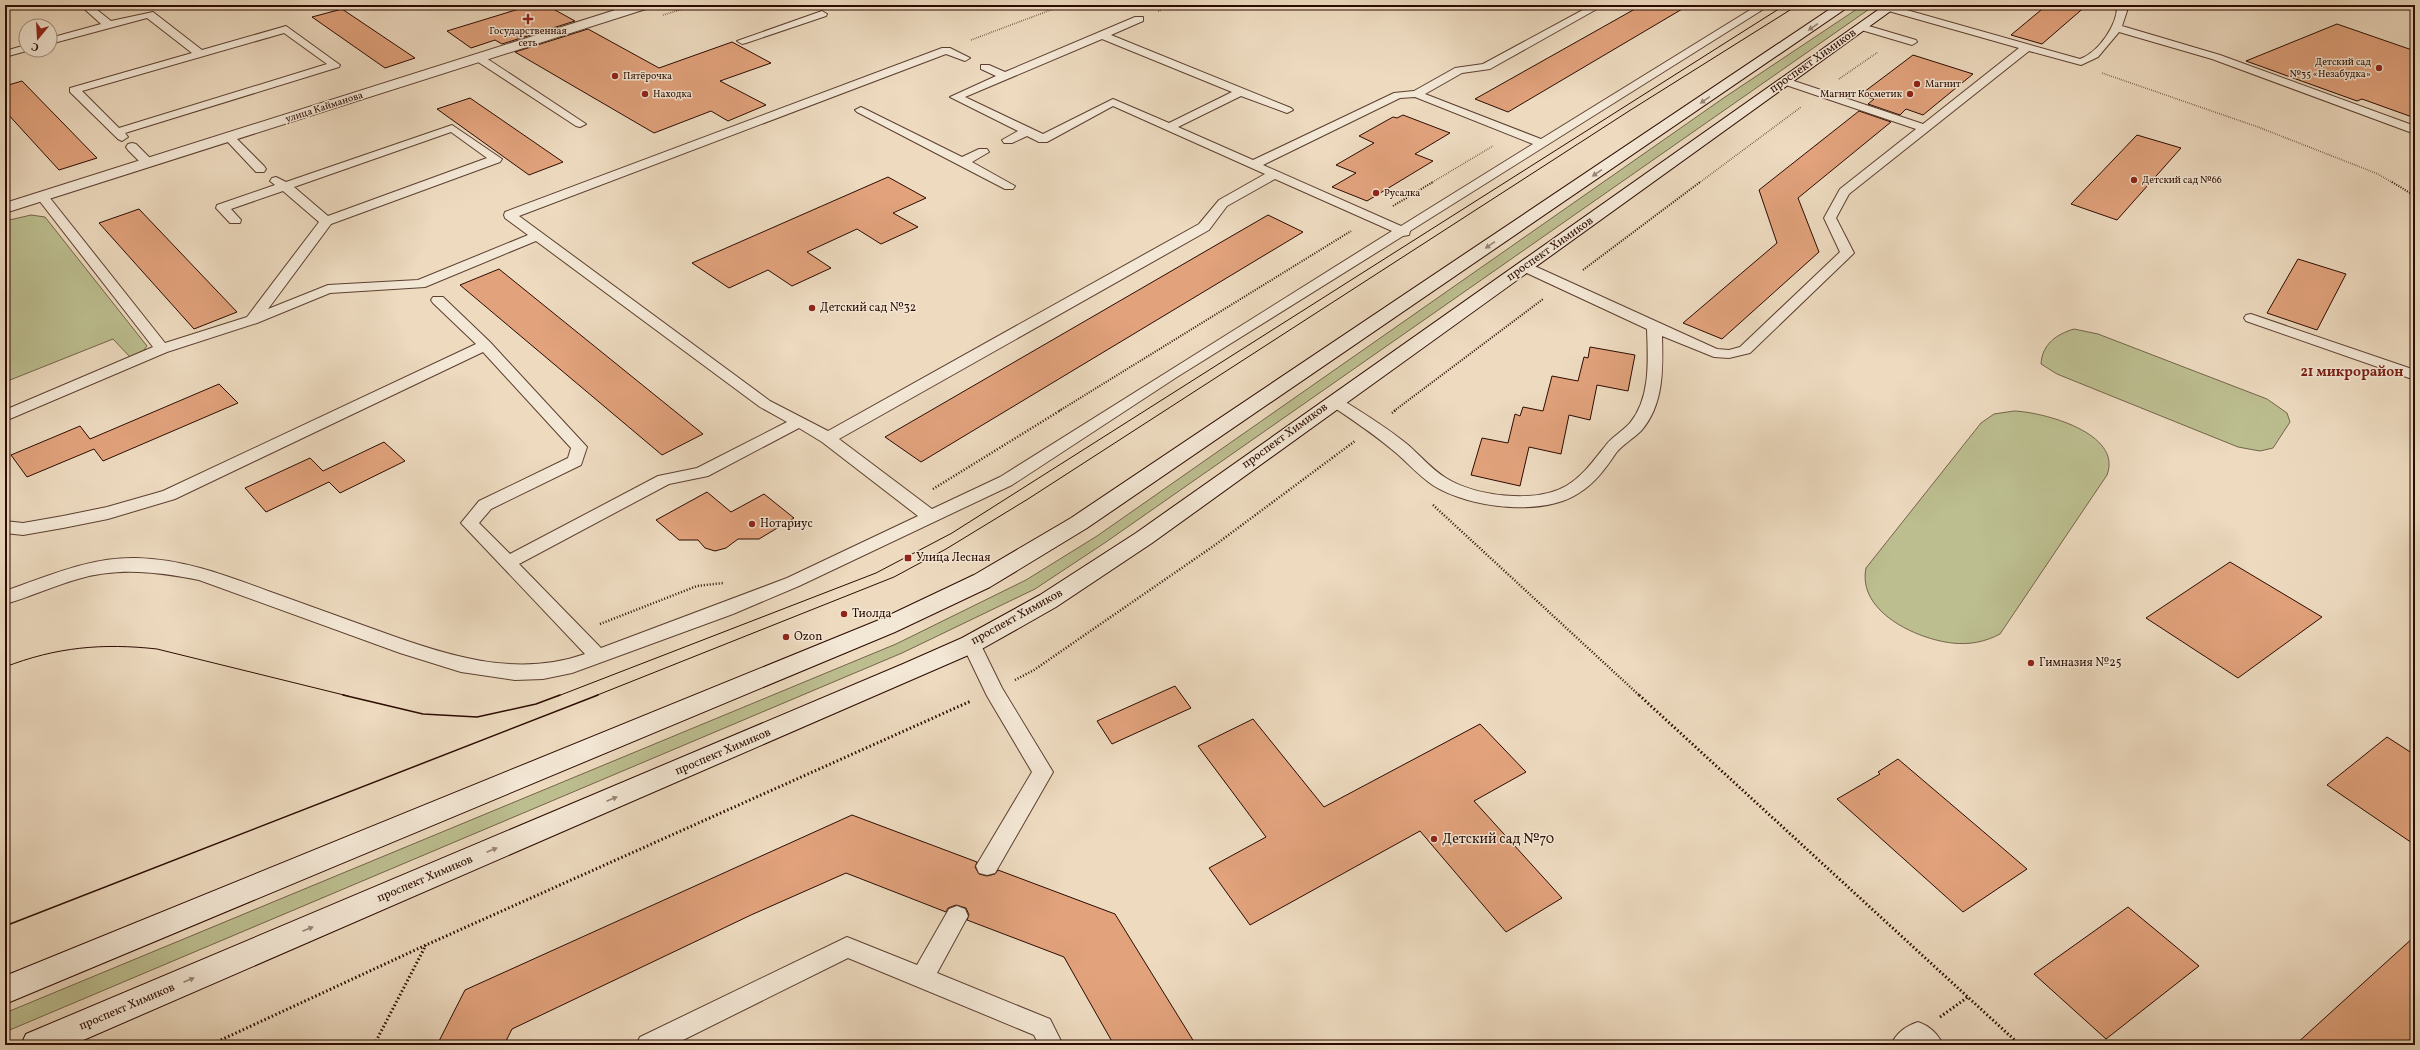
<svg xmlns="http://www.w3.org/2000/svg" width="2420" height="1050" font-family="Vollkorn,serif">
<rect width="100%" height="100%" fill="#eddabf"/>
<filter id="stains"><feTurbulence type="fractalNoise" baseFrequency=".005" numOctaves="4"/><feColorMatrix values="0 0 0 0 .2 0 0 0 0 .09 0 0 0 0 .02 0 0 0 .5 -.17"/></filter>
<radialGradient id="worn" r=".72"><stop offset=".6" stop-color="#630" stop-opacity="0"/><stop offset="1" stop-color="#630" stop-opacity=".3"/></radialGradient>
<path fill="#bcbe90" stroke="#746448" d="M1863 5H1875L1106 542 1035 589 902 653 5 1032V1013L896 644 1026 580 1097 536 1725 97Z
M31 215 45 217 147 346 144 350 130 357 113 339 5 382V221Z
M2074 329 2098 334 2267 399 2287 413 2290 422 2273 448 2260 451 2238 447 2057 374 2041 364C2042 344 2057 334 2074 329Z
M2014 411C2043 412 2123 433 2107 475L2000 634C1985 642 1969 645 1952 643 1917 639 1857 612 1866 568L1981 423 1994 414Z"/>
<path fill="#e1a27c" stroke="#2c0b01" d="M532 5H546L575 21 502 44 495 40 471 48 447 31Z
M1642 5H1689L1508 112 1475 99Z
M2047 5H2087L2042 44 2011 35Z
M342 9 415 58 385 68 312 17Z
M2337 24 2415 51V118L2362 99 2357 101 2246 61Z
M588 29 659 68 732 42 771 63 720 81 766 105 728 121 711 111 654 133 515 52Z
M1913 55 1973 74 1923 115 1906 109 1900 115 1868 104 1874 99 1860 95Z
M22 81 97 158 59 170 5 111V86Z
M470 98 563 162 529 175 437 109Z
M1859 111 1891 122 1798 198 1819 252 1722 339 1683 323 1777 243 1759 190Z
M1403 115 1450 133 1415 154 1433 161 1367 201 1332 187 1356 173 1336 165 1374 143 1359 136 1393 117 1397 118Z
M2137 135 2181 148 2117 220 2071 204Z
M888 177 926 198 893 213 918 227 881 244 857 229 807 252 831 268 792 286 768 270 729 288 692 263Z
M139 209 237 312 194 329 99 223Z
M1268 215 1303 232 921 462 885 437Z
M2298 259 2346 274 2317 330 2267 313Z
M499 269 703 434 662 455 460 285Z
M1590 347 1635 355 1628 391 1597 385 1590 420 1569 415 1561 454 1529 447 1520 486 1471 475 1482 438 1508 443 1515 414 1520 416 1523 407 1543 411 1552 376 1578 381 1584 357 1588 358Z
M219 384 238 403 103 461 94 449 27 477 11 455 80 426 90 439Z
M384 442 405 461 340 493 329 482 266 512 245 488 310 458 323 471Z
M707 492 731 512 764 494 794 518 759 539H738L726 548 715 551 705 548 698 540H679L656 520Z
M2230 562 2322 617 2238 678 2146 618Z
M1175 686 1191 708 1112 744 1097 721Z
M1253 719 1324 807 1480 724 1526 772 1474 801 1562 898 1506 932 1420 831 1250 925 1209 868 1266 837 1198 746Z
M2387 737 2415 755V845L2327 785Z
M1898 759 1985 833 2027 869 1963 912 1837 799 1880 774 1878 772Z
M852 815 977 862 975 867 979 874 987 876 995 874 998 870 1115 914 1196 1045H1114L1064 957 967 920 969 915 966 908 956 905 948 908 946 912 846 873 751 915 512 1029 504 1045H437L465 990Z
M2128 907 2199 966 2106 1039 2034 974Z
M2415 936V1045H2295Z"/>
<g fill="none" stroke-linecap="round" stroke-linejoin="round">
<defs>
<path id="service" d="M80 5H91L111 21 153 12 202 50 286 26 340 65 339 67 125 133 128 137 122 141 118 139 70 92V88L192 53 147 18 50 44V38L101 24ZM284 33 327 64 119 128 82 91Z
M1592 5H1604L1490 69 1462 73 1425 94 1541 139 1758 5H1770L1410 231 1409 235 1403 236 1177 377 1012 485 799 586 733 614 572 673 543 679 515 680 461 672 400 653 199 580C158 572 119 567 78 579 53 586 30 597 5 604V591C48 576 90 557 136 558 183 559 225 575 268 591 310 606 351 621 393 636 455 658 520 677 585 654L461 523 479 501 568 458 571 448 483 352 175 499 108 519 63 528 23 535 5 533V521L23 523 63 516 107 507 163 491 476 344 433 303 431 300 433 297H443L490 342 587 447 581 465 491 509 479 523 510 554 658 476 697 468 787 422 760 407 536 241 425 287 330 293 257 323 167 352 5 421V410L153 347 38 199 36 196 38 193H46L165 343 247 317 319 222 283 191 231 209 241 220 240 223H230L216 208 217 205 275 185 270 181 272 178 276 177 286 182 452 125 502 159 500 162 331 224 268 309 328 285 418 280 528 235 505 218 504 215 505 212 942 48H950L970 58 965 61 946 54 519 216 770 401 828 431 1199 224 1219 200 1265 174 1113 106 1047 142H1039L1027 136 1012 143H1004L1002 140 1018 131 950 97 996 76 981 69V65H989L1005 72 1135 17H1143V21L1111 35 1291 108 1293 110 1287 113 1241 96 1178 127 1253 160 1394 93 1414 91 1455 68 1483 64ZM1102 39 1232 92 1169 123 1113 99 1043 134 965 97ZM1415 97 1533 144 1401 226 1263 165 1400 98ZM451 132 487 158 328 216 294 187ZM1275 179 1392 231 1000 477 932 509 839 439 1209 230 1227 206ZM799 428 822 442 918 516 787 578 601 648 519 564 669 484 708 476Z
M1889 5 2080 59C2099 52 2118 24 2117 5H2127V11L2122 26 2220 55 2415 126V134L2212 59 2119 32 2098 57 2081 65 2029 51 1849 194 1836 218 1854 253 1750 353 1729 358 1714 357 1662 336C1663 368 1664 405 1641 431 1633 439 1623 444 1616 453 1606 468 1595 483 1579 493 1543 517 1470 508 1434 486 1419 476 1408 463 1395 452 1374 434 1351 419 1329 404L1326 401 1329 398H1339C1362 412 1386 427 1407 444 1420 455 1431 469 1446 478 1475 496 1535 504 1566 486 1583 476 1594 460 1606 445 1613 436 1623 431 1630 423 1651 398 1648 359 1647 329L1520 270 1518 267 1520 264H1530L1717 349 1729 350 1740 347 1840 252 1824 218 1840 189 1916 129 1780 83V79H1788L1923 124 2019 48 1885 10V6Z
M822 11 827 14 826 16 746 43 742 44 737 41Z
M1862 24 1916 40 1917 42 1912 45 1858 29 1857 27Z
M26 45V50H30L5 57V51Z
M479 55 483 56 586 124 580 127 576 126 475 60V56Z
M861 107 962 157 979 149H987L989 152 972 162 1015 186 1013 189H1005L857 112 855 110Z
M229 133 233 135 264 166 266 169 264 172H256L225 139 223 137 225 135Z
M132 143 136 144 152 160 154 163 152 166H144L128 150 126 147 128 144Z
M2251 314 2415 370V380L2246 321 2244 318 2246 315Z
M971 637 978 639 1002 688 1053 772 995 873 987 875 979 873 976 866 1032 772 987 696 962 644 964 639Z
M957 906 965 909 968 916 937 973 1050 1019 1063 1045H1039L1034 1035 848 958 673 1045H636L640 1037 847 937 917 965 949 909Z
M1918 1022C1930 1026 1938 1034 1943 1045H1891C1896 1033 1906 1026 1918 1022Z"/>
<path id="minor" d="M631 5H650L649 8 5 213V203Z"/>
<path id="secondary" d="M1836 5H1851L1087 528 990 587 895 632 5 1004V976L879 620 974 575 1071 518Z
M1885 5H1899L1152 543 1056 607 980 650 72 1045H21L26 1034 903 664 962 638 1040 595 1136 533Z"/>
</defs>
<use href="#service" stroke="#5c3f30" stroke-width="2"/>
<use href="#minor" stroke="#5c3f30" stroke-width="2"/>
<use href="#secondary" stroke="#2c0b01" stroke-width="2"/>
<path stroke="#2c0b01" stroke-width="1.5" stroke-dasharray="0.5 1.5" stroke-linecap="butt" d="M1156 8 1161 10 1157 12
M663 15 696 5
M971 40 1064 5
M2102 73 2258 127 2378 174 2393 183
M1839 79 1878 52
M1431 183 1493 146
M1699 183 1801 107"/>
<path stroke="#2c0b01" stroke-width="2" stroke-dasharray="1 1.5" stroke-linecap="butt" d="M2392 182 2415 196
M1393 206 1433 182
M1583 270 1700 182
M1059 411 1351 231
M1394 411 1543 299"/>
<path stroke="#2c0b01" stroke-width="2.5" stroke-dasharray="1 2" stroke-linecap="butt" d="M1392 413 1396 410
M933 489 1061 410
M1433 505 1640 696
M600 624 697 586 723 583
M1015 680 1034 670 1215 545 1355 441"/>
<path stroke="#2c0b01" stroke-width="3" stroke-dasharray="1.5 2.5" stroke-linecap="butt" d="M1639 695 2020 1045
M1940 1017 1968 997
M210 1045 426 945 971 701
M374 1045 426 945"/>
<use href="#service" fill="#f3e7d5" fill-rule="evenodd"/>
<use href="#minor" fill="#f3e7d5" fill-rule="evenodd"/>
<use href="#secondary" fill="#f3e7d5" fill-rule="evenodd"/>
<path stroke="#2c0b01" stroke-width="1" d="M5 667C56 647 103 643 157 649L348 696
M558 696 876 573 952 533 1785 5
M595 696 894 577 946 549 1028 499 1629 111 1798 5"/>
<path stroke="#2c0b01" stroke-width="1.5" d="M343 695 423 714 477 717 536 704 560 695
M5 926 598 695"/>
</g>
<defs><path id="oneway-solid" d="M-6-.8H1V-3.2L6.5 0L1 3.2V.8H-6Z"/></defs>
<g fill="#998476">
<use href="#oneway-solid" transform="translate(1813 27) rotate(146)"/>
<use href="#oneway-solid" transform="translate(1705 100) rotate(146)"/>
<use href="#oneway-solid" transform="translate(1597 173) rotate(146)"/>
<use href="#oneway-solid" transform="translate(1490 245) rotate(146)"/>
<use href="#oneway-solid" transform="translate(612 799) rotate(-23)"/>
<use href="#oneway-solid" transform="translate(492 850) rotate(-23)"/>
<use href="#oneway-solid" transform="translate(308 929) rotate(-23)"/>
<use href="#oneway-solid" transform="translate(189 980) rotate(-23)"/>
</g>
<g fill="#8f2418" stroke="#f3e7d5" stroke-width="1.5">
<path d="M526 13h4v4h4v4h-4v4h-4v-4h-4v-4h4z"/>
<circle cx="2379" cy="68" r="4"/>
<circle cx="615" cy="76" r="4"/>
<circle cx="1917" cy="84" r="4"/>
<circle cx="645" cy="94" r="4"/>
<circle cx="1910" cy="94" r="4"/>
<circle cx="2134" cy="180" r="4"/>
<circle cx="1376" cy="193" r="4"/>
<circle cx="812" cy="308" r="4"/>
<circle cx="752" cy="524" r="4"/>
<rect x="904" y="554" width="8" height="8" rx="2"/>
<circle cx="844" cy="614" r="4"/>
<circle cx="786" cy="637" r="4"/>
<circle cx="2031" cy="663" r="4"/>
<circle cx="1434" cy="839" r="4"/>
</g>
<g text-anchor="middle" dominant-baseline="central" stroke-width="3" stroke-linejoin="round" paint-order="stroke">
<g font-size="10" fill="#2c0b01" stroke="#f3e7d5" text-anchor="start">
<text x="528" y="31" text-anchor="middle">Государственная<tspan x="528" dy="12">сеть</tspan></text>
<text x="2371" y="62" text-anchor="end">Детский сад<tspan x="2371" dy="12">№35 «Незабудка»</tspan></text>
<text x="623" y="76">Пятёрочка</text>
<text x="1925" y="84">Магнит</text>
<text x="653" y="94">Находка</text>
<text x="1902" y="94" text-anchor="end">Магнит Косметик</text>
<text x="2142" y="180">Детский сад №66</text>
<text x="1384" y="193">Русалка</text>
</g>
<g font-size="10" fill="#2c0b01" stroke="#f3e7d5">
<text transform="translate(324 107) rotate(-18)">улица Кайманова</text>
</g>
<g font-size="12" fill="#2c0b01" stroke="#f3e7d5">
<text transform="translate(1813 61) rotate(-35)">проспект Химиков</text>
<text transform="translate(1550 249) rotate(-35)">проспект Химиков</text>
<text transform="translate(1285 436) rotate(-36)">проспект Химиков</text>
<text transform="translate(1017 617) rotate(-29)">проспект Химиков</text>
<text transform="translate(723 752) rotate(-23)">проспект Химиков</text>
<text transform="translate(425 879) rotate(-23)">проспект Химиков</text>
<text transform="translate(127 1007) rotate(-23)">проспект Химиков</text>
</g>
<g font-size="12" fill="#2c0b01" stroke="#f3e7d5" text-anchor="start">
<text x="820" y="308">Детский сад №32</text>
<text x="760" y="524">Нотариус</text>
<text x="916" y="558">Улица Лесная</text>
<text x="852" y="614">Тиолда</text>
<text x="794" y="637">Ozon</text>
<text x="2039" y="663">Гимназия №25</text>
</g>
<g font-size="14" font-weight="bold" fill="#7a1f14" stroke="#f3e7d5">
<text x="2352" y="372">21 микрорайон</text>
</g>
<g font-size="14" fill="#2c0b01" stroke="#f3e7d5" text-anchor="start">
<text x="1442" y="839">Детский сад №70</text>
</g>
</g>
<rect width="2420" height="1050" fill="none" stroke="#eddabf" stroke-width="20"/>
<rect x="6" y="6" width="2408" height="1038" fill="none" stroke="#2c0b01" stroke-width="2"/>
<rect x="10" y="10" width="2400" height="1030" fill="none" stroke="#2c0b01"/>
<g transform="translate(38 38) rotate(198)"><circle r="19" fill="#f3e7d5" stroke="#a38f80"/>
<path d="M0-3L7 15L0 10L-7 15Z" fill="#8f2418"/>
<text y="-6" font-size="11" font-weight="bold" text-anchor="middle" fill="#2c0b01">С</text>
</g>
<rect width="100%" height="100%" filter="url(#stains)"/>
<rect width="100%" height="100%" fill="url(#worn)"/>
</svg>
